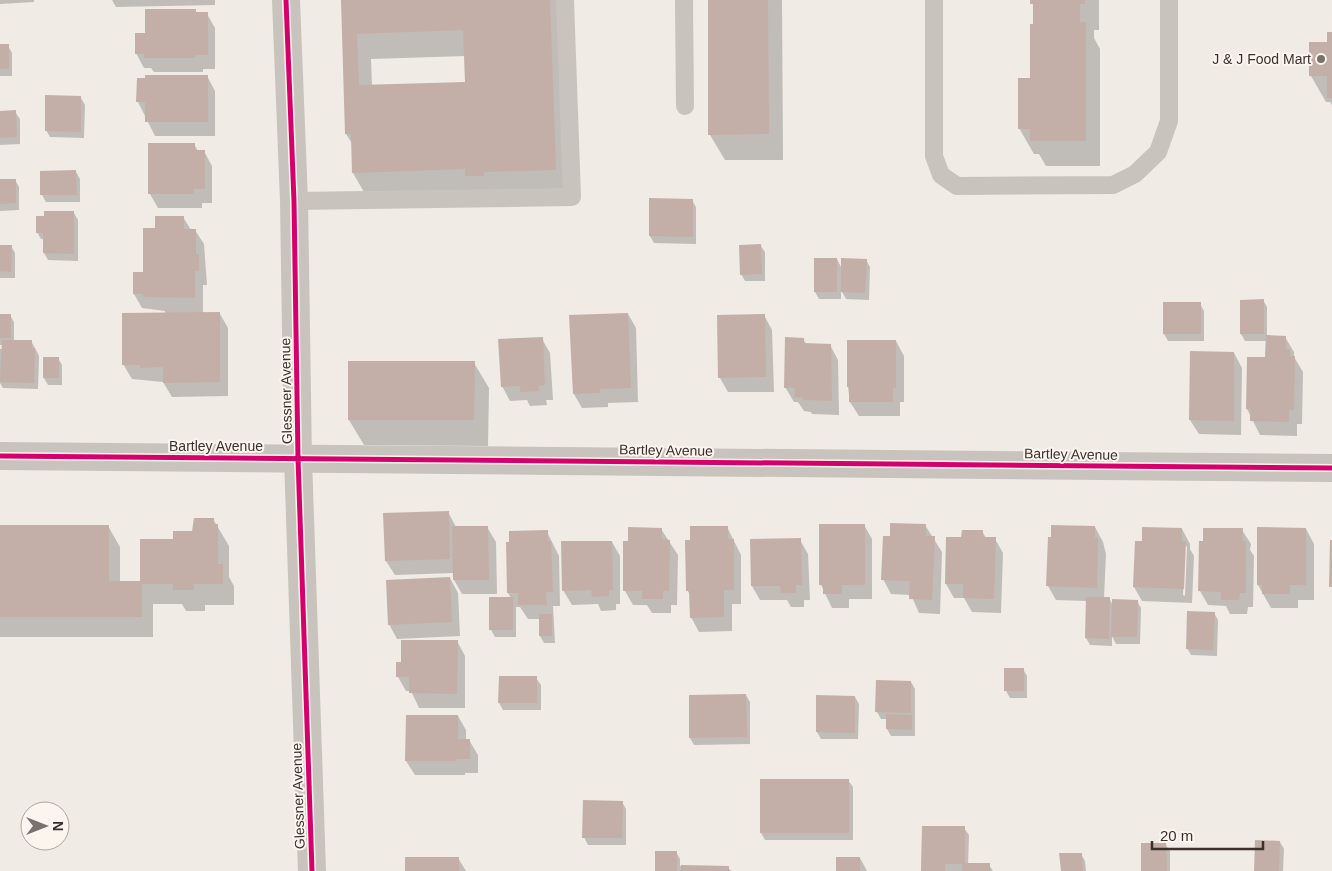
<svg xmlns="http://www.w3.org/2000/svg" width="1332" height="871" font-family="Helvetica,sans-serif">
<rect width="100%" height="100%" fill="#f0ebe5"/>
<path fill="#0003" fill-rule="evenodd" d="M0 0H34V2L0 4Z
M112 0H215V5L116 7Z
M342 0H564L570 195 368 199 353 173V145L346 134ZM466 56 467 83 372 86 371 59Z
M709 0H782L783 160H725L710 135Z
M1031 0H1099V30H1094V38L1100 49V166H1046L1039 154H1034L1019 128 1031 80 1035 10Z
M195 10 197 14H207L215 28V69H203V72H154L151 68H144L136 53 146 34Z
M1332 33V105L1330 102H1326L1311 76V43H1329Z
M0 46H8L12 53V76H0Z
M207 76 215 91V136H155L138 102Z
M81 98 85 105 84 138 50 137 46 130Z
M0 112H15L20 119V144L0 145Z
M194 144 198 151H204L212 166V203H202V208H158L150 194Z
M76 172 80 179V202H46L42 195Z
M0 180H15L19 187V210L0 211Z
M651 199 692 200 696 207V244L654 243 650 236Z
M74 213 78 220V261L48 260 44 253V239H41L37 232Z
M183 217 191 230H195L204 244 207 285H203V314H220L228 328V396L172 397 163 382 132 379 123 364 165 314V311L142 308 134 294 145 273 156 229Z
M760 245 765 252V281H745L741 274Z
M0 246H11L15 253V278H0Z
M816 259H837L842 269 866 260 870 267 869 300 846 299 841 290V299H819L815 292Z
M1263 300 1267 307V337H1285L1294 352V357L1303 372 1302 424H1297V436L1260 435 1247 409 1267 358V341H1245L1241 334Z
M1200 304 1204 311V341H1168L1164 334Z
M628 314 636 328 638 402 608 403V407L582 408 574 394Z
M0 315H10L14 322V341H31L35 348 39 356 38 389 3 388 0 383V349H3V345H0Z
M764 315 772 330 774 392H728L720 378 718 316Z
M542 339 550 353 553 400H546L547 405 530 406 527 400 510 401 502 386Z
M803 339 807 345H830L838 360 839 415 812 414 811 412 804 411 798 402H794L785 387Z
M896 341 904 356V402H900V416H859L850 402 848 387Z
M1234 353 1242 368 1241 435 1199 434 1190 420Z
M58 358 62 365V385H48L44 378Z
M474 363 489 388 488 446 364 445 349 420Z
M448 512 456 527H487L496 542 497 594H462L454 580V573L395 575 386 561 385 514Z
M213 519 229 546V577L234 586V605H205V611H186L182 604H153V637H0V526H108L120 547V582H141L174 540 193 532Z
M864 525 872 539V599H849V608H832L821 585Z
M925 525 942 552 940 614 919 613 911 595 891 594 883 579 891 538Z
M727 527 741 555V604H732V631L699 632 691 617V596L687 590 692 541Z
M1095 527 1103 542 1106 554 1104 598H1109L1113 606 1137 601 1141 608 1140 644H1116L1112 636V646L1090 645 1086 638 1087 601 1056 600 1048 586Z
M661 529 678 555 677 605H671V613H652L647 605H633L625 591 630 542Z
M1182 529 1190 544V549L1194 556 1192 603 1142 601 1134 587 1143 542ZM1185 545 1187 547 1185 596 1183 595Z
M1306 529 1314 544V600H1298V608H1271L1258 585Z
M1242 530 1251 544 1250 550 1254 556 1253 607H1248L1247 614H1230L1226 606 1208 605 1200 591Z
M982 531 986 538 995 539 1003 553 1001 613 972 612 964 598H954L946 584 963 539Z
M547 532 559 556 560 606H553L555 643H544L540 636V619H528L520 607H516V637H495L491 630 511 598 508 593Z
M751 540H800L808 554 810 600H804V607H791L787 600H760L752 586Z
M612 542 620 556V604H616V610L601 611 598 604 572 605 563 590Z
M450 578 458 593 460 636 397 639 389 624Z
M1214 613 1218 620 1217 656 1191 655 1187 648Z
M457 641 465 656V708H419L411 691H406L398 677Z
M1023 669 1027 676V698H1010L1006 691Z
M536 678 541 685V710H503L499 703Z
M911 682 915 689V736H891L887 729V719H881L877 712Z
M746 695 750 702V744L694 745 690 738Z
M855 697 859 704 858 739H821L817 732Z
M458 716 466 730V740H469L478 755V773H465V775H415L406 761Z
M848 780 853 787V840H765L761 833Z
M622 802 626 809V845H588L584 837Z
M964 828 969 835 968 865H989L993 871H922Z
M1280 842 1284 849 1283 871H1255Z
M1165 844 1170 851V871H1143Z
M676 852 680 859V866L728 867 731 871H656Z
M1081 854 1085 861 1086 871H1062Z
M458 858 466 871H395H406Z
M860 858 867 871H837Z"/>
<path fill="#c3afa7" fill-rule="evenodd" d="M341 0H550L556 170 484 172V176H465V169L352 173 351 134H345ZM463 30 465 82 359 85 357 34Z
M708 0H768L769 134 708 135Z
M1030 0H1085V4H1080V22H1086V141H1030V129H1018V78H1030V24H1033V4H1030Z
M145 9H196V12H208V55H195V58H144V54H135V33H145Z
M1327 32H1332V98H1327V76H1309V42H1327Z
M0 44H9V69H0Z
M145 75H208V122H145V102H136L137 78H145Z
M45 95 81 96V132L45 131Z
M16 110 17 137 0 138V111Z
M148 143H195V150H205V189H194V194H148Z
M76 170 77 195H40V171Z
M0 179H16V203L0 204Z
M649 198 693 199V237L649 236Z
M44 211H74V254L43 253V233H36V216H44Z
M155 216H184V229H196V254H199V271H195V298L143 297V294H133V272H143V228H155Z
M761 244 762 274 740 275 739 245Z
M0 245H12L11 272 0 271Z
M814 258H837V292H814Z
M841 258 867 259 865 293 841 292Z
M1264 299V334H1240V300Z
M1163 302H1201V334H1163Z
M220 312V382L163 383V367L140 368V365H122V313Z
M628 313 631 388 600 389V393L573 394 569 315Z
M0 314H11V338H0Z
M765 314 766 377 718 378 717 315Z
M1266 335 1286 336V349H1290V356H1295L1294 410H1289V422L1250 421V409H1246L1247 357H1265Z
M543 337 545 385 538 386 539 391 520 392V386L501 387 498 339Z
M785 337 804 338V343L831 344 832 401 803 400V398L794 397 795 388H784Z
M2 340H32V348H35L34 383 0 382Z
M847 340H896V388H893V402H849V387H847Z
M1190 351 1234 352V421L1189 420Z
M43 357H59V378H43Z
M348 361H475L474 420H348Z
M449 511 450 559 385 561 383 513Z
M194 518H214V524H218V564H223V584H194V590H173V584H142V617H0V525H109V581H140V539H173V531H192Z
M890 523 926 524V536H935L932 600 909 599 910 581 881 580 883 536H890Z
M819 524H865V585H842V594H823V585H819Z
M1051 525 1095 526V538H1098L1097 588 1046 586 1048 537H1051Z
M452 526H488L489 580H453Z
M690 526H728V539H734V590H724V617L690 618 689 591H686L685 540H690Z
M628 527 662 528V539L670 540 669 591H663V599H642V591H623V541H628Z
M1142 527 1182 528V541H1186L1184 589 1133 587 1135 541H1142Z
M1257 527 1306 528V585H1290V594H1262V585H1257Z
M1203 528H1243L1242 541H1246V593H1240L1239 600H1221V592L1198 591 1199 541H1203Z
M548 530V541H551L553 592H546L547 605H518V593H507L506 542H509V531Z
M962 530H983V537H996L994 599 963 598V584H945L946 537H961Z
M801 538 802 585H796V593H781L780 586H751L750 539Z
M1330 540H1332V587H1329Z
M561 541H612L613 590H609V596L592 597 591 590 562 591Z
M450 577 452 622 388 625 386 580Z
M489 597H513V630H489Z
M1086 597H1110L1109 639 1085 638Z
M1112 599 1138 600 1137 637H1111Z
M1187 611 1215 612 1213 650 1186 649Z
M539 614H552V636H539Z
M401 640H458L457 694 409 693V677H396V662H401Z
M1004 668H1024V691H1004Z
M499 676H537V703H498Z
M876 680 911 681V713L875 712Z
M746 694 747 737 689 738V695Z
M816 695 855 696V733L816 732Z
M886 714 912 715V730L886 729Z
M406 715H458V739H470V759H457V761H405Z
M760 779H849V833H760Z
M583 800 623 801 622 838H582Z
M922 826H965V863H990V871H962V864H945V871H921Z
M1255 840 1280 841 1279 871H1254Z
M1141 843H1166L1167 871H1141Z
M655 851H677V871H655Z
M1059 853H1082L1083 871H1061Z
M405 857H459V871H405Z
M836 857H860V871H836Z
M681 865 729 866V871H681Z"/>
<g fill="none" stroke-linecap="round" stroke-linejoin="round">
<path stroke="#c9c3be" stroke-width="18" d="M684 0 685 106
M934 0V156L941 175 957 186 1113 185 1135 174 1158 152 1169 121V0
M294 201 572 197 565 0"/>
<path stroke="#c9c3be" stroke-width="28" d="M0 456 1332 468"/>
<path stroke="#c9c3be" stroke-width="28" d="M286 0 294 201 298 458 312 871"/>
<defs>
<path id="cycleway" d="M286 0 294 201 298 458 312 871
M0 456 1332 468"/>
</defs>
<use href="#cycleway" stroke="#fbf5ee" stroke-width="8"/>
<use href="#cycleway" stroke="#d6006c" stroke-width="5"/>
</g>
<circle fill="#7a716c" stroke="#fbf5ee" stroke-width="2" cx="1321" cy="59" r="5"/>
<g text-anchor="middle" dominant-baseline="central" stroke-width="4" stroke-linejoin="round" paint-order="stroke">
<g font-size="14" fill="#3b302b" stroke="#fbf5ee" text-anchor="end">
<text x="1311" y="59">J &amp; J Food Mart</text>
</g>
<g font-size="14" fill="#3b302b" stroke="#fbf5ee">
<text transform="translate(286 391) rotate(-91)">Glessner Avenue</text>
<text x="216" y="446">Bartley Avenue</text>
<text transform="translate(666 450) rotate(1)">Bartley Avenue</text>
<text transform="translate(1071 454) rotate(1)">Bartley Avenue</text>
<text transform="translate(298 796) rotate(-92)">Glessner Avenue</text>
</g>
</g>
<g transform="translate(45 826) rotate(90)"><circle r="24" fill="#fbf5ee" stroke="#aea6a0"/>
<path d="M0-4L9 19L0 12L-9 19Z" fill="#7a716c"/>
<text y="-8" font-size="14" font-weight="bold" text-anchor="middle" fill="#3b302b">N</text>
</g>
<path d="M1152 841v8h111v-8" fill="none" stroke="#3b302b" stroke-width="2.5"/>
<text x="1160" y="841" font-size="15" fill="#3b302b" stroke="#fbf5ee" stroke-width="4" paint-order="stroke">20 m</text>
</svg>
